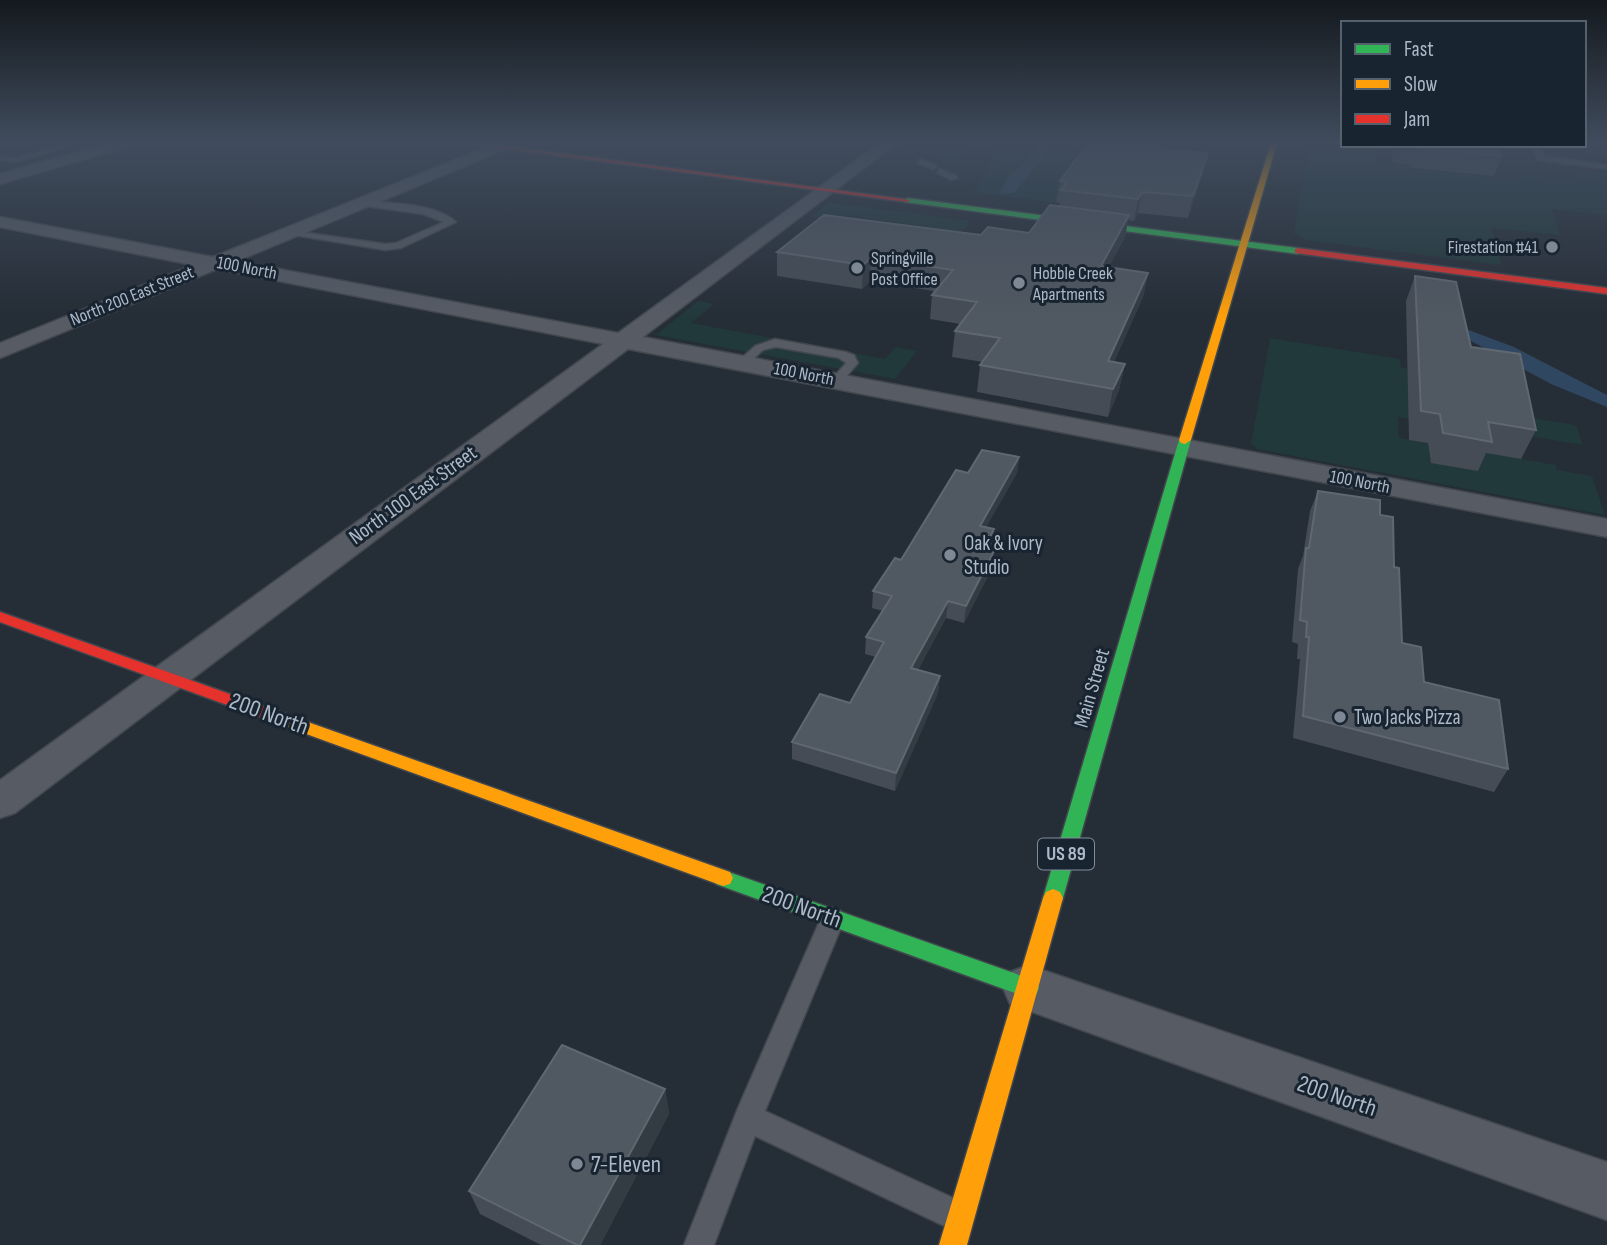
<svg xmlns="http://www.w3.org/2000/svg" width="1607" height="1245" font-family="'Sofia Sans Condensed',sans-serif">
<rect width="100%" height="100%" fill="#252d36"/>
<path fill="#22393c" d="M910 143H1070L1068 146 1077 147 1073 152 1089 157 1057 203 974 192 995 156 993 151 970 149 959 159 900 151Z
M1310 143 1376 145V162L1410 166 1411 169 1509 179C1532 170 1556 182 1578 175L1577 171 1607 175V215L1552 209 1560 235 1491 228 1502 265 1305 240 1294 233Z
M828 204H840L970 221 966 228 958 231 843 215 836 221 809 217Z
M698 301 714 304 691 323 885 359 896 347 917 351 895 379 656 335Z
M1270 338 1400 359 1401 368H1407L1418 420 1398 417 1399 438 1428 443 1431 463 1475 451 1556 465 1557 470 1592 476 1605 515 1257 449 1251 444Z
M1513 415 1576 425 1583 445 1516 434Z"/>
<path fill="#304761" d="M1035 143H1044L1045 156 1014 193 999 194 1009 176 1037 151Z
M1431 326H1458L1514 347 1607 395V407L1551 384 1471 341Z"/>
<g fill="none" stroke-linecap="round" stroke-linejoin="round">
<defs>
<path id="lane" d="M67 143H80L16 162 0 160V156L16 158Z
M1530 145H1538L1544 156 1607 165V169L1538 160Z
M920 159 936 165 937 167 933 169 917 163Z
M940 169 957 176 958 178 951 180 937 173Z
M361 200C389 204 434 202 456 222L401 248 385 250 282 233 287 230 385 244 396 243 444 222 423 214 358 205 357 203Z
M775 339 846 352 854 355 858 363 840 384 836 385 830 381 846 363 839 358 776 347 763 350 746 366 736 363 755 346Z
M833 908 841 911 845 918 765 1111 962 1202 966 1213 962 1224 951 1228 940 1224 755 1136 714 1245H684L738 1108 821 918 825 911Z"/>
<path id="street" d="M108 143H132L130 146 0 184V174Z
M502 143 507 147 504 150 237 261 618 333 880 143H897L643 337 1607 519V537L628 349 15 813 0 818V780L603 344 217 269 0 358V343L193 265 0 227V217L213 257 494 144Z
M1028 965 1607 1162V1220L1010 1004 1003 988 1010 972Z"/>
<path id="fast" d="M907 198 1298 248 1302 251 1298 254 904 202Z
M1185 436 1191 440 1063 898 1060 904 1053 907 1046 904 1043 898 1179 440Z
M723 870 1036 981 1039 988 1036 995 1028 998 716 884 713 878 716 872Z"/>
<path id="slow" d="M1271 143H1277L1191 440 1185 444 1181 443 1179 440Z
M274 710 730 872 733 878 730 884 723 886 268 720 265 716 268 712Z
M1053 889 1060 892 1063 898 967 1245H939L1043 898 1046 892Z"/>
<path id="jam" d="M463 143H483L911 200 907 202Z
M1298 248 1607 288V294L1295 253V249Z
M0 612 280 712 283 716 280 720H268L0 622Z"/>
</defs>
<use href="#lane" stroke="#42474e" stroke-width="3"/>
<use href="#street" stroke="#42474e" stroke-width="3"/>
<use href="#fast" stroke="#42474e" stroke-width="3"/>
<use href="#slow" stroke="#42474e" stroke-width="3"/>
<use href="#jam" stroke="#42474e" stroke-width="3"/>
<use href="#lane" fill="#565b64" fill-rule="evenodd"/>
<use href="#street" fill="#565b64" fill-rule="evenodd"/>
<use href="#fast" fill="#30b455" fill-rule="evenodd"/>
<use href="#slow" fill="#ff9f0a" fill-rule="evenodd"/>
<use href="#jam" fill="#e5322d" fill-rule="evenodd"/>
</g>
<path fill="#454c55" d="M5 143H42L30 147Z
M1391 145H1498L1502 156 1494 176 1413 168 1412 165 1393 163Z
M1203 173 1188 218 1138 213 1134 221 1128 220 1125 237 1108 268 1148 273 1143 297 1114 362 1125 364 1119 390 1108 417 977 392 980 365 983 362 952 357 955 331 960 324 930 319 932 295 934 291 870 281 862 289 777 276V252L981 235 1029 233 1059 207 1060 203 1056 202 1060 181Z
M1415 276 1536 430 1521 459 1486 453 1478 471 1431 463 1428 443 1409 440 1406 301Z
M1019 457 1017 473 986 527 994 529 992 545 989 550 992 568 964 623 946 618 918 670 940 676 938 693 895 791 792 759V742L850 703 876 657 865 654 866 637 883 611 872 608 873 591 901 560 968 473Z
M1318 491 1380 515 1394 567 1402 643 1424 682 1508 769 1494 792 1293 738 1300 659H1297L1298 644 1292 642 1298 569 1303 556 1310 511Z
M665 1089 669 1114 600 1245H541L480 1214 469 1191Z"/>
<path fill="#333b43" d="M28 143H42L30 147Z
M1208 153 1203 173 1188 218 1193 196Z
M1142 192 1138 213 1134 221 1138 199Z
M1129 215 1125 237 1096 290 1101 266Z
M871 258 870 281 862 289 863 265Z
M1148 273 1143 297 1103 387 1108 361Z
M1125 364 1119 390 1108 417 1113 389Z
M1019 457 1017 473 978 542 980 526Z
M994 529 992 545 982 565 984 549Z
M994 551 992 568 964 623 966 606Z
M948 601 946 618 910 685 911 668Z
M940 676 938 693 895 791 896 773Z
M665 1089 669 1114 600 1245H580Z"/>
<path fill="#505861" stroke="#5f6771" stroke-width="2" d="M1088 143 1111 144H1155L1170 150 1208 153 1193 196 1142 192 1138 199 1061 190 1067 182 1060 181Z
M1418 145H1498L1502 156 1420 148Z
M1050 205 1129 215 1101 266 1148 273 1108 361 1125 364 1113 389 980 365 1000 338 955 331 977 302 932 295 953 270 871 258 863 265 777 252 824 215 981 235 988 227 1029 233Z
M1415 276 1456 282 1471 347 1520 354 1536 430 1488 422 1492 442 1443 433 1440 414 1421 411Z
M982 450 1019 457 980 526 994 529 984 549 994 551 966 606 948 601 911 668 940 676 896 773 792 742 820 694 850 703 884 642 866 637 892 596 873 591 895 558 901 560 956 470 968 473Z
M1318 491 1380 500V515L1393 517 1394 567 1399 568 1402 643 1421 647 1424 682 1499 700 1508 769 1303 716 1309 637H1306L1307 622 1300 620 1306 548H1309Z
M562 1045 665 1089 580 1245H577L469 1191Z"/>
<linearGradient id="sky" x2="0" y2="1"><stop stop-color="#14191e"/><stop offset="0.45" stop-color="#404c5d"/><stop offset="1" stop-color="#404c5d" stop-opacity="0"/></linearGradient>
<rect width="1607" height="317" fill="url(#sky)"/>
<g fill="#7e8895" stroke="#192431" stroke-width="2.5">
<circle cx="1552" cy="247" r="7"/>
<circle cx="857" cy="268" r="7"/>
<circle cx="1019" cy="283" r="7"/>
<circle cx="950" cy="555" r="7"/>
<circle cx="1340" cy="717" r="7"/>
<circle cx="577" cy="1164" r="7"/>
</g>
<g text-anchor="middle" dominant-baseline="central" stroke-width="6" stroke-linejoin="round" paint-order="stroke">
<g font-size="18" fill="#aeb9c8" stroke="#192431" text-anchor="start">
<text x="1538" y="247" text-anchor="end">Firestation #41</text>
<text x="871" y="258">Springville<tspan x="871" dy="21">Post Office</tspan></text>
<text x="1033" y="273">Hobble Creek<tspan x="1033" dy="21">Apartments</tspan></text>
</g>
<g font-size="18" fill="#aeb9c8" stroke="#192431">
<text transform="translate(247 268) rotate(11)">100 North</text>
<text transform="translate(132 296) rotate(-22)">North 200 East Street</text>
<text transform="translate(804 374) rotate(11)">100 North</text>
<text transform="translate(1360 482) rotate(11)">100 North</text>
</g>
<rect fill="#192431" stroke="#818c9b" stroke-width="2" x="1038" y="838.5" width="56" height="31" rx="5"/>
<g font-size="19" font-weight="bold" fill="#aeb9c8">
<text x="1066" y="854">US 89</text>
</g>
<g font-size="21" fill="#aeb9c8" stroke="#192431">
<text transform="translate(413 495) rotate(-36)">North 100 East Street</text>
<text transform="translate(1092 688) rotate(-74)">Main Street</text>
</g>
<g font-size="21" fill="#aeb9c8" stroke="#192431" text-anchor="start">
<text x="964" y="543">Oak &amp; Ivory<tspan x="964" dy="24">Studio</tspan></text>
<text x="1354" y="717">Two Jacks Pizza</text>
</g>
<g font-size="24" fill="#aeb9c8" stroke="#192431">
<text transform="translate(269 714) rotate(20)">200 North</text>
<text transform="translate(802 907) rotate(20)">200 North</text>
<text transform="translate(1337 1096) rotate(19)">200 North</text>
</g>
<g font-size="24" fill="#aeb9c8" stroke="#192431" text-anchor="start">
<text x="591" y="1164">7-Eleven</text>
</g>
</g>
<rect x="1341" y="21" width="245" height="126" fill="#192431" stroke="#55606d" stroke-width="2"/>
<rect x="1355" y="44" width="35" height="10" fill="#30b455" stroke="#55606d" stroke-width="2"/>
<text x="1404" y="56" font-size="21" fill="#aeb9c8">Fast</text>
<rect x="1355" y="79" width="35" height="10" fill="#ff9f0a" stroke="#55606d" stroke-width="2"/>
<text x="1404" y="91" font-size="21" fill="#aeb9c8">Slow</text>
<rect x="1355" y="114" width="35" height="10" fill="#e5322d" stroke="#55606d" stroke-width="2"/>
<text x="1404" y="126" font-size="21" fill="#aeb9c8">Jam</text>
</svg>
